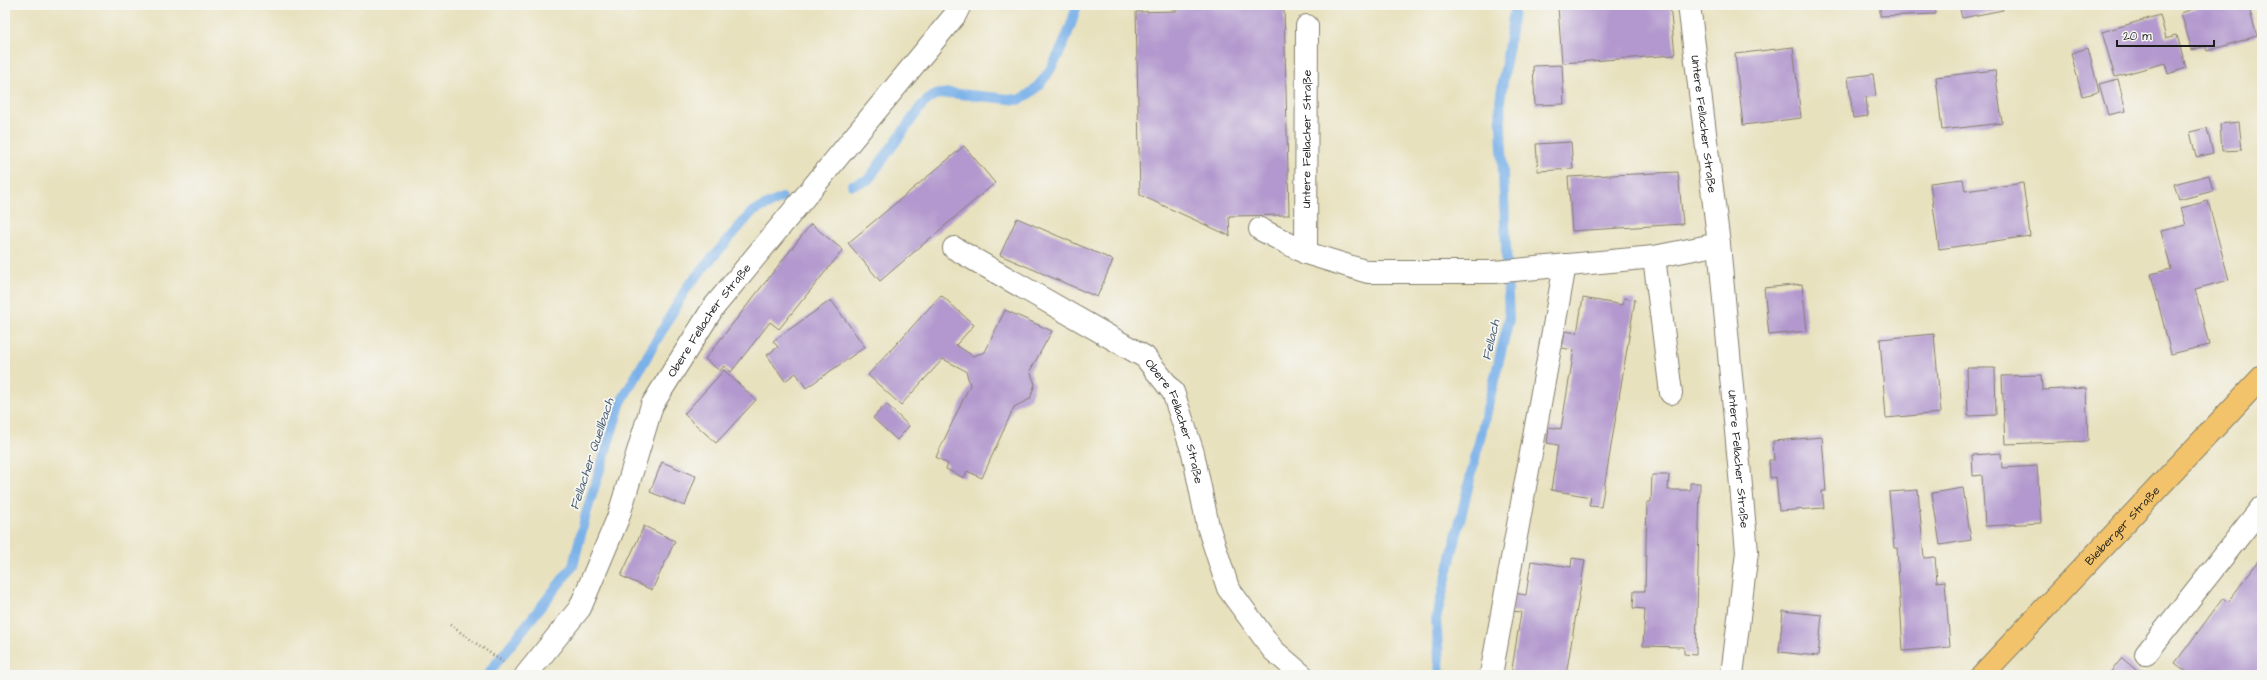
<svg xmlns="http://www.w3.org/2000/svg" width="2267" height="680" font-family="'Architects Daughter',sans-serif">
<rect width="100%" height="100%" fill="#f6f6f2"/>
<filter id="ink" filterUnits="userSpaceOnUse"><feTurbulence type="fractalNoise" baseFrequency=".025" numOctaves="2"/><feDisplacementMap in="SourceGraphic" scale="8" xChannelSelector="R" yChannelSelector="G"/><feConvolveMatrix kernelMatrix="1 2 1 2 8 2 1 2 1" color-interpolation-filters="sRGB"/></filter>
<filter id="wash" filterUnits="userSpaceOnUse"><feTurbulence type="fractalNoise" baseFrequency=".012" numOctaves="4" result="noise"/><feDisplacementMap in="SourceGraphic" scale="16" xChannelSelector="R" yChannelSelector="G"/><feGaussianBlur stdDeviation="0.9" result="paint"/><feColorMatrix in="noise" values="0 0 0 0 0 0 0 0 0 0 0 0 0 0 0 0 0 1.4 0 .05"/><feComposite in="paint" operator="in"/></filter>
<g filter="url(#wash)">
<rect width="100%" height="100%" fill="#e8e1be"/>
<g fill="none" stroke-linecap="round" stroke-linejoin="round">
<path stroke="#7ab1e9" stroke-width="10" d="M852 185 868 180 922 105 934 95 949 93 1019 100C1049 87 1069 35 1077 5
M487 675 573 566 586 514 621 402 687 287 752 212 782 198
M1440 675 1436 619 1509 319 1500 101 1515 5"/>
</g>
<g id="blocks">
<path fill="#b298ce" d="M1177 5H1284L1289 215 1229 216 1230 236 1140 195 1136 12 1177 11Z
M1597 5H1670L1675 55 1562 63 1558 7Z
M1880 5H1935L1936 14 1880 16Z
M1959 5H2002L2003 10 1962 18Z
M2205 5H2248L2257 36 2207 51 2205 46 2192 50 2181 13Z
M2160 15 2166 38 2177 35 2186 68 2168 74 2165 63 2115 77 2102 32Z
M1793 47 1801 118 1743 125 1735 54Z
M2088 48 2099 92 2082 96 2071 53Z
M1562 65 1564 104 1535 105 1533 66Z
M1995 70 2002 123 1942 130 1936 77Z
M1873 74 1876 96 1866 97 1868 116 1853 118 1848 77Z
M2118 79 2126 111 2108 115 2099 84Z
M2239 122 2242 150 2222 151 2220 124Z
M2207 128 2213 153 2196 157 2190 132Z
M1571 142 1573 169 1538 171 1536 144Z
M964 146 995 183 880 281 848 243Z
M1678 172 1683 224 1572 231 1568 177Z
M2209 175 2213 191 2179 200 2174 184Z
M1963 179 1965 191 2023 183 2030 236 1939 249 1930 183Z
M2208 201 2229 280 2195 289 2209 345 2171 354 2151 274 2171 269 2161 231 2186 225 2181 208Z
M1017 218 1113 260 1097 297 1000 255Z
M811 224 843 250 779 329 770 322 731 372 724 366 720 371 705 359Z
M1802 284 1807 331 1769 335 1764 288Z
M941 295 974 325 956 345 973 356 985 352 1005 310 1052 331 1030 371 1035 384 1030 399 1014 407 982 478 967 471 964 478 946 469 948 464 936 457 970 385 966 371 943 359 901 405 868 375Z
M1583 298 1623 305 1624 298 1635 300 1601 507 1589 506 1591 497 1551 490 1558 445 1547 443 1549 427 1561 429 1574 350 1562 348 1565 331 1577 333Z
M831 300 865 347 806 388 796 373 785 381 767 355 778 347 773 341Z
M1934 334 1941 413 1886 418 1880 339Z
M1967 368H1995L1996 415 1968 416Z
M724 370 756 400 716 443 684 414Z
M2041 375 2042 390 2086 388 2088 441 2005 444 2002 376Z
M886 404 909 426 897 440 873 418Z
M1822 437 1826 491H1822L1824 508 1779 511 1776 477 1770 478 1769 460H1774L1773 441Z
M2001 453 2002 468 2037 466 2041 523 1985 526 1982 475 1973 476 1972 455Z
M662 462 696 476 685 506 650 492Z
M1652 475H1669L1668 490H1690V483H1700L1696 655 1684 654V647L1643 646 1645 609 1633 608 1634 591H1645L1647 502H1651Z
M1963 488 1971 540 1940 545 1932 493Z
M1918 490 1924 558 1935 557 1937 582 1945 581 1950 647 1903 651 1897 548H1894L1889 492Z
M644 526 675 541 652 590 621 576Z
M2262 556V667L2256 675H2190L2175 663 2223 598 2228 602Z
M1572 558 1585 560 1566 675H1511L1521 612 1511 611 1514 593 1526 595 1531 561 1571 567Z
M1783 611 1822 615 1818 656 1779 652Z
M2122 658 2142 675H2108Z"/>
</g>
</g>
<g filter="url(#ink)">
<use href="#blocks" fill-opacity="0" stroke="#827e6d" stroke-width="1"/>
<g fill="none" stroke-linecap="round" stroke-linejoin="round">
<defs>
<g id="minor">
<path id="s1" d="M1689 5 1719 244 1747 552 1732 675"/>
<path d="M1260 229 1306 253 1368 272H1494L1654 257 1719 244"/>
<path id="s2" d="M954 248 1145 357 1173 392 1193 453 1208 526 1228 588 1273 650 1302 675"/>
<path id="s3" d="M1306 253 1307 26"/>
<path d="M1654 257 1671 393"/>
<path d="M2146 654 2262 507"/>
<path id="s4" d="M526 675 580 608 618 518 652 405 713 308 955 15 960 5"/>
<path d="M1491 675 1565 265"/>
</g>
<g id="major">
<path id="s5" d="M1982 675 2262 377"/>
</g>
</defs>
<use href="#minor" stroke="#827e6d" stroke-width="24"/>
<use href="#major" stroke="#827e6d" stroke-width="24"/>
<path stroke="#827e6d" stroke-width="2.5" stroke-dasharray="1 3" stroke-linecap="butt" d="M450 625 503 662"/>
<use href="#minor" stroke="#fff" stroke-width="22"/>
<use href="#major" stroke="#f2c36a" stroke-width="22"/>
</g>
</g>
<g text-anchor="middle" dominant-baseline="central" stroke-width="3.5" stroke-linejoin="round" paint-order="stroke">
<g font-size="12" fill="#1c1c1c" stroke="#f6f6f2">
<text stroke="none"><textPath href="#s1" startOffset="120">Untere Fellacher Straße</textPath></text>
<text stroke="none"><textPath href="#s3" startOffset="114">Untere Fellacher Straße</textPath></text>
<text stroke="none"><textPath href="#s4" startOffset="404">Obere Fellacher Straße</textPath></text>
<text stroke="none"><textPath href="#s2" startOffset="292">Obere Fellacher Straße</textPath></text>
<text stroke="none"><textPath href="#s1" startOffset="457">Untere Fellacher Straße</textPath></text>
<text stroke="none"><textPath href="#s5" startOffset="205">Bleiberger Straße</textPath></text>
</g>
<g font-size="13" font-style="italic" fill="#42586e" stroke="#f6f6f2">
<text transform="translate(1491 340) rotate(-77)">Fellach</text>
<text transform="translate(592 454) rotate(-72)">Fellacher Quellbach</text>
</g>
</g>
<rect width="2267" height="680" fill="none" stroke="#f6f6f2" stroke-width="20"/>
<path d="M2117 40v6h97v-6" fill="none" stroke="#1c1c1c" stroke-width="2"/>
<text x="2123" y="40" font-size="12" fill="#1c1c1c" stroke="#f6f6f2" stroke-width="3" paint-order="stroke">20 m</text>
</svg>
